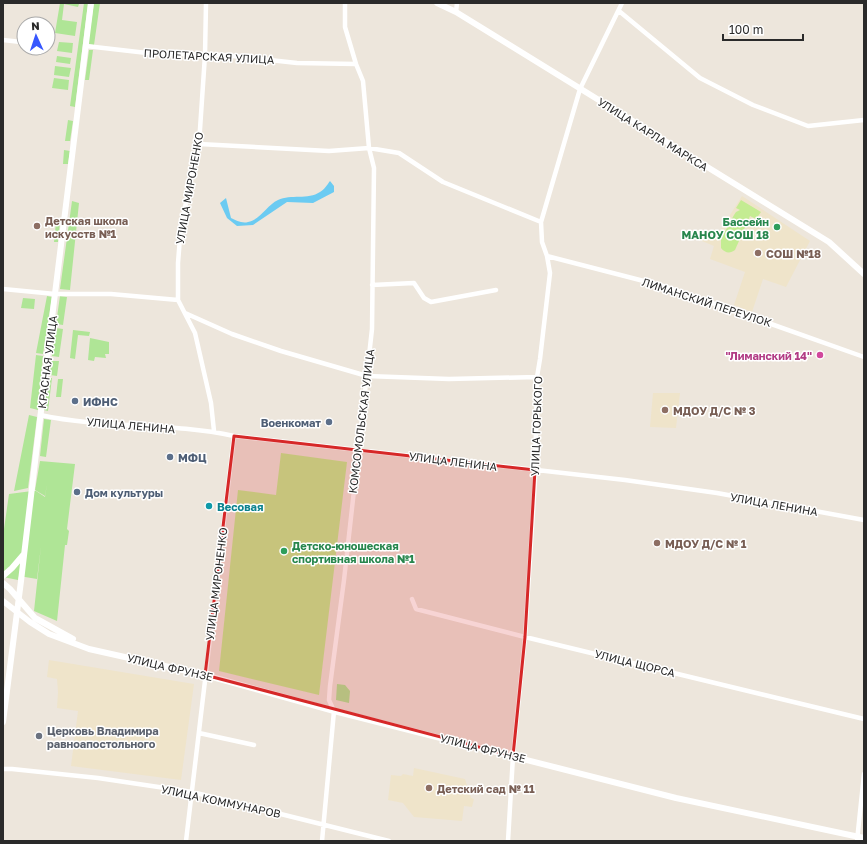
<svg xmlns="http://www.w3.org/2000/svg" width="867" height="844" font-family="'Golos Text',sans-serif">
<rect width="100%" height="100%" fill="#ede6dc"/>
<path fill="#efe4ca" d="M742 196 810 241 786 287 763 279 752 312 734 305 745 272 710 259 714 246 702 241 706 232 709 234 710 231 718 234Z
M653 393H680L676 428 650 427Z
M49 660 194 684 181 780 71 766 78 711 57 708 58 692 57 679 47 677Z
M414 768 465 779 471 798 474 799 472 807 464 806 462 821 414 817 403 803 388 800 391 775 401 776 403 774 413 776Z"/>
<path fill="#afe596" d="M60 3 79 4 78 7 64 4 62 20 77 22 75 36 55 33Z
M84 3H88L75 107 70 106Z
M94 3H100L94 45 88 44Z
M59 42 73 43 72 53 57 51Z
M89 50H93L89 80H85Z
M57 56 71 58 70 64 56 62Z
M55 66 71 68 69 77 54 75Z
M54 78 69 80 68 90 52 88Z
M68 120 73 121 70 141H65Z
M64 150 70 151 68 164H63Z
M72 201 79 203 70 290 60 289Z
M56 222H60L58 242H54Z
M47 296 52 297 43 354 36 353Z
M60 296 67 297 63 325 56 324Z
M23 298 35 299 34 309 21 308Z
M56 328 63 329 59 357 52 356Z
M73 330 90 332 89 336 78 335 75 359 70 358Z
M90 338 109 342V354H105L106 358 95 357 94 361 88 360Z
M36 355 43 356 38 410 30 408Z
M51 361H59L57 376 50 375Z
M48 378H52L48 411 44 410Z
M58 379H63L61 397H56Z
M29 415 37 417 28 488 14 491Z
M44 419 51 420 46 457 40 456Z
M40 461 75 464 67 529 69 531 67 545H65L57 621 34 611 41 546 37 579 19 576 18 580 3 577V536L9 494 32 491H36L45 497 47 484 45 496 35 490Z
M337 684 345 685 350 691 349 703 336 700Z"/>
<path fill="#c4ec92" d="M741 200 761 212 756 219 750 216 735 250C730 254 725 253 721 248V239L734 215 736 212 740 210 736 208Z
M281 453 347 462 319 695 219 671 238 490 276 495Z"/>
<path fill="#6bcbf2" d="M330 181 334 186V192L313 203 287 202 253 225 237 226 227 218 220 203 226 198 231 218C236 220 242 224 248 222 260 220 267 205 278 200 291 194 308 200 320 192 324 190 327 185 330 181Z"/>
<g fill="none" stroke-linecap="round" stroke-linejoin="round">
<path stroke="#fff" stroke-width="4.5" d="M206 3 205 55 199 144 181 225 178 263V300L195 333 211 403 214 431
M619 11 700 78 753 105 808 126 864 120
M456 12 457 3
M3 40 21 42
M86 46 147 53 224 55 297 63 356 64
M199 144 329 151 369 148 399 153 443 182 541 222
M547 256 667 287 864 357
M372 285 414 283 424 298 431 302 496 290
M3 289 55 294H111L178 300
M185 313 232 334 281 351 367 376 449 379 537 377
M40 415C104 429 170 422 234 436L625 480 717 493 864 520
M412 599 416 609 525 637 864 719
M199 733 254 745
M3 769H12L98 778 192 792 389 841
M186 841 234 436
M322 841 334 711 329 700 330 686 344 580 372 329 374 168 369 148 363 81 356 64 345 27V3
M508 841 513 756 525 637 535 480 537 377 540 359 550 273 547 256 542 242 541 222 580 89 622 3
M857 841 864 774"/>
<path stroke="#fff" stroke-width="6" d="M437 3 456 12 829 242 864 274
M3 576 12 568 24 554
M3 583 10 589 35 618 73 639
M3 601 30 622 49 634 89 649 205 675 334 711 676 798 864 838
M3 722 21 581 51 326 91 3"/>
</g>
<path fill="#d62828" fill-opacity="0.2" stroke="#d62828" stroke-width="3" stroke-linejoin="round" d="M234 436 535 470 525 637 513 756 205 675Z"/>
<g fill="#8d6e63" stroke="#fff" stroke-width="1.5">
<circle cx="37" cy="226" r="4"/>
<circle cx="758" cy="253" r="4"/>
<circle cx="665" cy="410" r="4"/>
<circle cx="657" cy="543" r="4"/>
<circle cx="429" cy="788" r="4"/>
</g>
<g fill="#2e9e5b" stroke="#fff" stroke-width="1.5">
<circle cx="777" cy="227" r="4"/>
<circle cx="284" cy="551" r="4"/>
</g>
<circle fill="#d1479c" stroke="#fff" stroke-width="1.5" cx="820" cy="355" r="4"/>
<g fill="#5c6f8a" stroke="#fff" stroke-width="1.5">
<circle cx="75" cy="401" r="4"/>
<circle cx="329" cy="422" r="4"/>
<circle cx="170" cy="457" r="4"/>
<circle cx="77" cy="492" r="4"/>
</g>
<circle fill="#0f9aa8" stroke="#fff" stroke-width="1.5" cx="209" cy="506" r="4"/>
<circle fill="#6b7280" stroke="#fff" stroke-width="1.5" cx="39" cy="736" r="4"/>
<g text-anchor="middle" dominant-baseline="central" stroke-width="3" stroke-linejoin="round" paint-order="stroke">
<g font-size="11" fill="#2a2a2a" stroke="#fff">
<text transform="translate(209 56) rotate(3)">ПРОЛЕТАРСКАЯ УЛИЦА</text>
<text transform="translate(653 134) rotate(32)">УЛИЦА КАРЛА МАРКСА</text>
<text transform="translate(189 188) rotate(-80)">УЛИЦА МИРОНЕНКО</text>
<text transform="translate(707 302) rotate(18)">ЛИМАНСКИЙ ПЕРЕУЛОК</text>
<text transform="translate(47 362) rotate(-83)">КРАСНАЯ УЛИЦА</text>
<text transform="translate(361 421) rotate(-83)">КОМСОМОЛЬСКАЯ УЛИЦА</text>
<text transform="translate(131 425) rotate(5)">УЛИЦА ЛЕНИНА</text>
<text transform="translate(536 426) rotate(-88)">УЛИЦА ГОРЬКОГО</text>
<text transform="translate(453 461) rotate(7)">УЛИЦА ЛЕНИНА</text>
<text transform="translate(774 504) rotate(10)">УЛИЦА ЛЕНИНА</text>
<text transform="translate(216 584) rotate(-83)">УЛИЦА МИРОНЕНКО</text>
<text transform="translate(635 663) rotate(14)">УЛИЦА ЩОРСА</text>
<text transform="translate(170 667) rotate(13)">УЛИЦА ФРУНЗЕ</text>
<text transform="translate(483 748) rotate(14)">УЛИЦА ФРУНЗЕ</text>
<text transform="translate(221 801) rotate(12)">УЛИЦА КОММУНАРОВ</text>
</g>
<g font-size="11" font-weight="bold" fill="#785e54" stroke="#fff" text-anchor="start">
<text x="45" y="220">Детская школа<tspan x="45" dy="13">искусств №1</tspan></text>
<text x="766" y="253">СОШ №18</text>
<text x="673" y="410">МДОУ Д/С № 3</text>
<text x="665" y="543">МДОУ Д/С № 1</text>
<text x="437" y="788">Детский сад № 11</text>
</g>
<g font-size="11" font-weight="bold" fill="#27864d" stroke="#fff" text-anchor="end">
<text x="769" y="221">Бассейн<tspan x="769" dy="13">МАНОУ СОШ 18</tspan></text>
<text x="292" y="545" text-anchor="start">Детско-юношеская<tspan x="292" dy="13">спортивная школа №1</tspan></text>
</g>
<g font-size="11" font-weight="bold" fill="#b23c85" stroke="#fff" text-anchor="end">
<text x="812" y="355">"Лиманский 14"</text>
</g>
<g font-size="11" font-weight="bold" fill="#4e5e75" stroke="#fff" text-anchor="start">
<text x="83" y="401">ИФНС</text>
<text x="321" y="422" text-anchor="end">Военкомат</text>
<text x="178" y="457">МФЦ</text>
<text x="85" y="492">Дом культуры</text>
</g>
<g font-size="11" font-weight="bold" fill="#0d838f" stroke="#fff" text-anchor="start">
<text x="217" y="506">Весовая</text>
</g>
<g font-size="11" font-weight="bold" fill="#5b616d" stroke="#fff" text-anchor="start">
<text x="47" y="730">Церковь Владимира<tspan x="47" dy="13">равноапостольного</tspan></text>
</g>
</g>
<rect width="867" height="844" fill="none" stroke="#2a2a2a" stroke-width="8"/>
<g transform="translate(36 36) rotate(357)"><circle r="19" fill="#ffffff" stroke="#aaaaaa"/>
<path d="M0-3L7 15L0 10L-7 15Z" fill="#3757fe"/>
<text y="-6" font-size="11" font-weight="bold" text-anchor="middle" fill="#2a2a2a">N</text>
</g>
<path d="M723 34v6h80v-6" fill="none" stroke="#2a2a2a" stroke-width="2"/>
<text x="729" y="34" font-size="12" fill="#2a2a2a" stroke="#ffffff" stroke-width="3" paint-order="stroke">100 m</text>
</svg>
